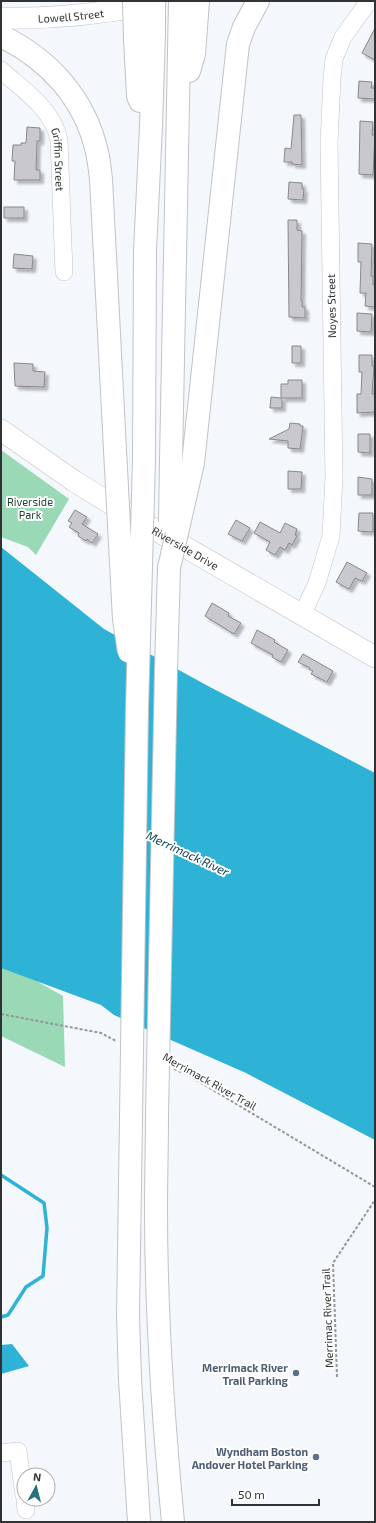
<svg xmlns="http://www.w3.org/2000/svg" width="376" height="1523" font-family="'Exo 2',sans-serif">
<defs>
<filter id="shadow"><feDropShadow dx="3.5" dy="3.5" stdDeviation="1" flood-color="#0004"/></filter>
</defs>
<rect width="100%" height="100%" fill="#f4f7fb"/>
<path fill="#99d9b6" d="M1 450 69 499 36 555 28 547 1 537Z
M1 961 63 996 65 1067 1 1036Z"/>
<path fill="#2eb3d6" d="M1 547 104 629 208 686 375 773V1140L246 1073 114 1015 101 1005 1 968Z
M12 1344 29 1366 1 1374V1345Z"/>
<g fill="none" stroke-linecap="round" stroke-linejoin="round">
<path stroke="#2eb3d6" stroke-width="3.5" d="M1 1175 44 1203 47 1228 43 1276 26 1287 8 1315 1 1317"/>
</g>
<path fill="#c8c8cd" stroke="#88888c" filter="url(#shadow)" d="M375 28V60L362 53Z
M359 81 372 82 371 88H375V99L358 98Z
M294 115H301L302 165 292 164V162H284L285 148 291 149Z
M360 121 373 122 372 135H375L373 175 359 174Z
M27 127 40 128V141H37L36 170H40V180H14L15 161H12L13 145H21V143H26Z
M289 182 302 183V189H304L303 200 288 199Z
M4 207H24V218H4Z
M288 220H297V230L302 231 301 301H302V307H305V318L289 317Z
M358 243 372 244 371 276H373V285H375V307L365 306 366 293H360L361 262H358Z
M14 254 33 256 32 269 13 268Z
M357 313 372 314 371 332 357 331Z
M292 346H301V363H292Z
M359 355H372V366H374L372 394H375V412L357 413V394H361L362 372H359Z
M14 363 33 364V371L45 372 44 387 15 386Z
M288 380H302V398H282V408H270L271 397 281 398V384H288Z
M290 423 300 424V426H303L300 449 288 448V441L269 439 289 429Z
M358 434H370V453L358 452Z
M288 471 302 472 301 489H288Z
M358 477 372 479V495H358Z
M75 510 87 517 82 524 98 534 92 543 87 539 86 541 78 536 79 533 69 527 72 523 68 521Z
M359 513H373V532L358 531Z
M236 520 250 528 242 541 228 534Z
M260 522 280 533 285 523 297 529 295 535 297 536 292 545 289 543 285 550 280 547 275 555 266 550 270 542 254 533Z
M347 562 367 573 362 581 355 578 349 589 336 582Z
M212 603 229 613 228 616 241 623 234 634 205 616Z
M257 630 275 640 274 642 288 650 281 662 272 657 273 655 251 643Z
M303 654 333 671 327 682 311 674 313 671 309 669 310 668 298 662Z"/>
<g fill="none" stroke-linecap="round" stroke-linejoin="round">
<defs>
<g id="minor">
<path id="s1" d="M1 70C23 90 53 109 59 140L64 272"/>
<path d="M302 615 317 583 331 536 334 477 329 143 332 78 334 59 343 37 369 1"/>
<path d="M1 1453 18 1451 24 1495"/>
<path d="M25 1499 26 1510"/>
</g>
<g id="major">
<path id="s2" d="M1 18C52 19 102 14 151 4"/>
<path id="s3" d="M1 430 74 481 116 507 375 657"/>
</g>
<path id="highway" d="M1 36C49 59 85 99 97 152 99 161 100 170 101 179L115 450
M135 39 138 96 140 101
M189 71 194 54 198 1
M144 460 145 251 151 126 154 33
M171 461 180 1
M193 463 238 44 244 27 258 1
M166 669 169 568
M157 1115C157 1146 156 1178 156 1209 156 1314 163 1418 173 1522
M131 1118 128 1316 130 1379 139 1522"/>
</defs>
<use href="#minor" stroke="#c0c3c7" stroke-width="18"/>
<use href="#major" stroke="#c0c3c7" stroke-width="22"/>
<use href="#highway" stroke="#c0c3c7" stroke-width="24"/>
<path stroke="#949699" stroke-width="2" stroke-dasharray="3 2" stroke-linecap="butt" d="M1 1014 101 1033 116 1041
M174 1069 188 1075 375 1187
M337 1377 333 1263 375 1200"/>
<use href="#minor" stroke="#fff" stroke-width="17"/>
<use href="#major" stroke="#fff" stroke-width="21"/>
<use href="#highway" stroke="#fff" stroke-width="22"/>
<defs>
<path id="highway-bridge" d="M134 1 135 39
M154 33V1
M115 450 124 619 129 652
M170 522 171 461
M169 568 193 463
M157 1115 166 669
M131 1118 137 709 144 460"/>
</defs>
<use href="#highway-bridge" stroke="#c0c3c7" stroke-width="24" stroke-linecap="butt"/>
<use href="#highway-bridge" stroke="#fff" stroke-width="22"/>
</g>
<g fill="#5c6f8a" stroke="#fff" stroke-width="1.5">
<circle cx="296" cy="1373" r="4"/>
<circle cx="316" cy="1457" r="4"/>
</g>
<g text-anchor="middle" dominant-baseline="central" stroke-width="4" stroke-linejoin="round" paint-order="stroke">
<g font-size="11" fill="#313234" stroke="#fff">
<text stroke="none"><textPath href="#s2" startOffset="70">Lowell Street</textPath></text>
<text stroke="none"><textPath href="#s1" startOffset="112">Griffin Street</textPath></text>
<text transform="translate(331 306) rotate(-91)">Noyes Street</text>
<text stroke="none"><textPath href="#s3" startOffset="219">Riverside Drive</textPath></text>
<text transform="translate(210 1081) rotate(29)">Merrimack River Trail</text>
<text transform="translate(327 1318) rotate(-92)">Merrimac River Trail</text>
</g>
<g font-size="11" fill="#1b4631" stroke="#fff">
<text x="30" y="501">Riverside<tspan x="30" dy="13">Park</tspan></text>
</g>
<g font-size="11" font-weight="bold" fill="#4e5e75" stroke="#fff" text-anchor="end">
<text x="288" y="1367">Merrimack River<tspan x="288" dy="13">Trail Parking</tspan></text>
<text x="308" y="1451">Wyndham Boston<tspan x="308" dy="13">Andover Hotel Parking</tspan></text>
</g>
<g font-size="12" font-style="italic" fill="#0b4352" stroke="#fff">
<text transform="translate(188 853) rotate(25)">Merrimack River</text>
</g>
</g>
<rect width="376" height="1523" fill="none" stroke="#313234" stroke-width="4"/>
<g transform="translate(36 1487) rotate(7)"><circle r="19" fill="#ffffff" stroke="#adadae"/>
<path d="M0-3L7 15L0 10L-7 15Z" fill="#29707d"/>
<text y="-6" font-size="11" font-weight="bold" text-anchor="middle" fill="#313234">N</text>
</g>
<path d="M232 1499v6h87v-6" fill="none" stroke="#313234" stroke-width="2"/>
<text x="238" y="1499" font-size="12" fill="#313234" stroke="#ffffff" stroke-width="3" paint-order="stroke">50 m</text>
</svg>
